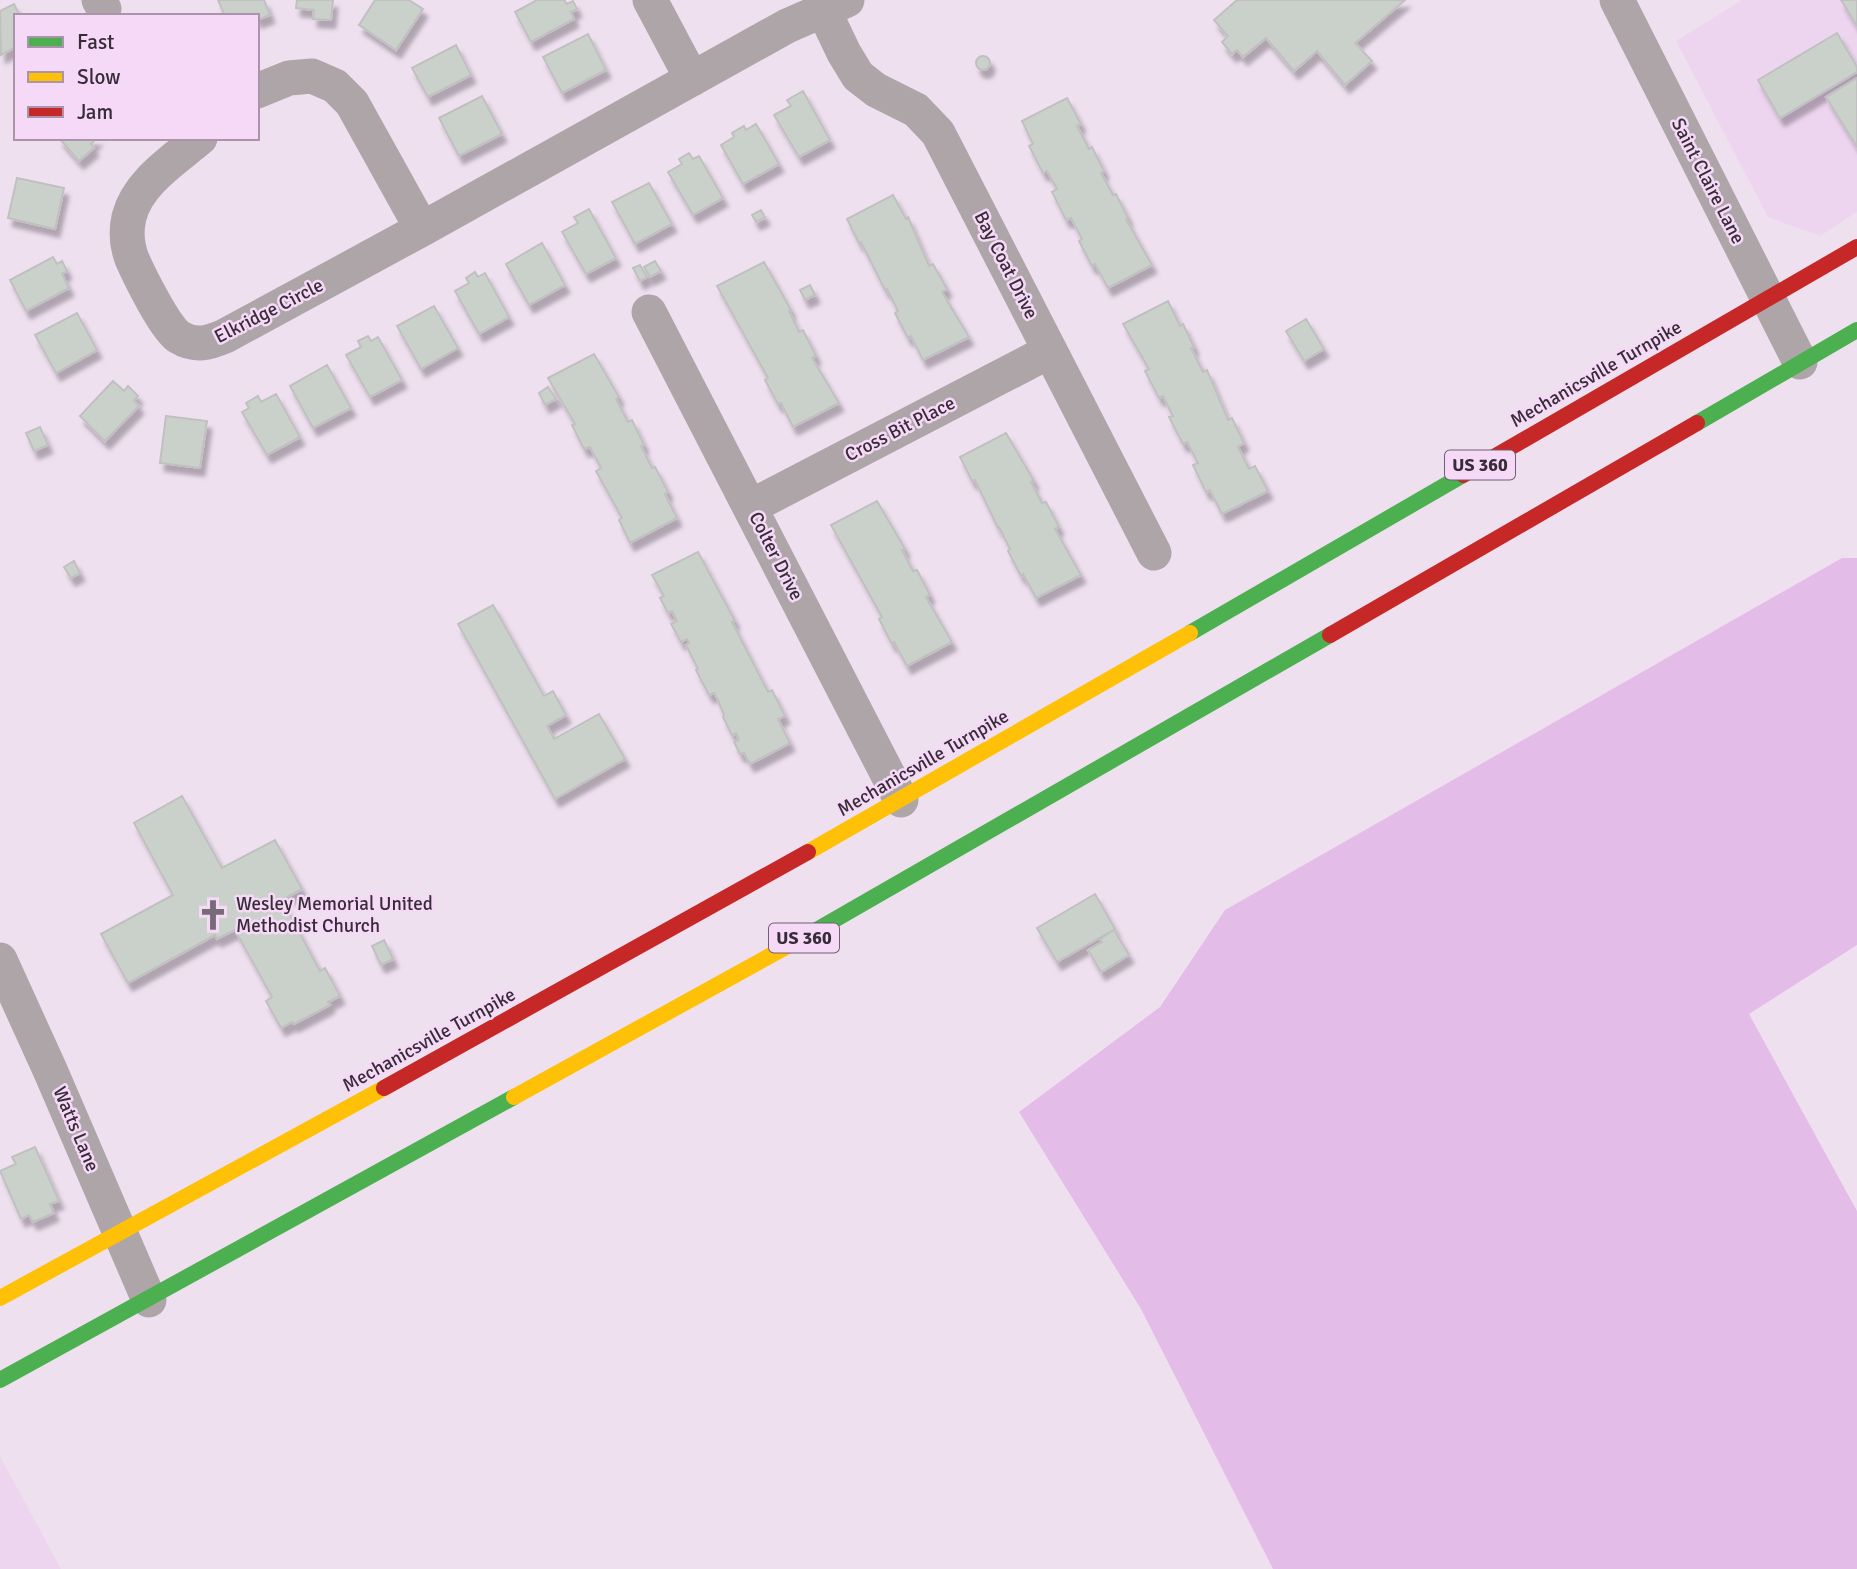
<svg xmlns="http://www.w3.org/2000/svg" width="1857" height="1569" font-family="Signika,sans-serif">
<defs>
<filter id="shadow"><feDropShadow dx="4.5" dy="8" stdDeviation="2" flood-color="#0004"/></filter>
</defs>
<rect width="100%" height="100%" fill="#efe0f0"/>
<path fill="#edd5f0" d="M1742 0H1857V212L1820 236 1768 217 1676 41Z
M0 1456 61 1569H0Z"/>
<path fill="#e4bce8" d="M1842 558H1857V945L1749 1014 1857 1211V1569H1273L1141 1309 1019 1112 1160 1007 1225 910Z"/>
<path fill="#cad1ca" stroke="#c1c0c1" stroke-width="2" filter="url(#shadow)" d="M218 0H264L270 15 257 20V16H225Z
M297 0H333L331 20 313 19 314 10 296 8Z
M375 0H409L423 9 396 50 359 25Z
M537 0H564L567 4 573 1 577 9 571 12 574 19 531 42 515 12Z
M1237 0H1405L1355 43 1372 61 1345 85 1317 51 1294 71 1266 38 1243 57 1237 50 1232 54 1222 42 1228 36 1214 20Z
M1841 0H1857V26Z
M14 4 20 16H16V47L1 55 0 11Z
M1837 33 1857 67V72L1780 118 1758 80Z
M588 34 606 70 562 93 543 57Z
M456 45 471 75 428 97 412 68Z
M976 63a7 7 0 1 1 14 0a7 7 0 1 1-14 0Z
M1857 78V147L1826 97Z
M803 91 830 140 799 157 774 115 791 106 787 100Z
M482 96 502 134 459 156 439 118Z
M1067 98 1081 124 1077 126 1089 149 1092 147 1104 171 1101 173 1113 195 1116 194 1128 218 1126 219 1152 265 1108 288 1095 264 1092 266 1079 241 1082 239 1071 218 1066 220 1052 192 1057 189 1047 171 1043 173 1029 146 1033 144 1022 121Z
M756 124 779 164 743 184 721 145 734 137 732 133 744 126 746 130Z
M59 138H97L91 144 94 148 79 161Z
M689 153 693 159 699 156 723 198 693 215 668 172 682 164 679 159Z
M17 178 64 188 55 229 8 218Z
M649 183 672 224 635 244 612 202Z
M893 195 906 219 908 217 929 266 933 264 947 289 942 292 969 337 923 360 911 336 908 338 895 313 898 311 887 289 885 290 861 242 859 243 847 219Z
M589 209 616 258 586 274 562 232 578 223 574 217Z
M761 210 765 217 756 222 752 215Z
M542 243 565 285 529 305 506 264Z
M53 257 57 264 62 261 67 271 62 274 69 288 26 311 10 280Z
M655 261 661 271 650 277 644 267Z
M764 262 791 310 789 311 799 332 803 330 816 356 812 358 839 403 793 427 781 403 778 404 765 380 768 378 717 286Z
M640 265 647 277 640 281 633 268Z
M475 272 478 277 485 273 509 317 479 334 455 291 469 283 466 278Z
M810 285 815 295 805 300 800 290Z
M1168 301 1180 326 1183 324 1194 347 1191 348 1203 372 1207 370 1228 420 1232 418 1244 443 1238 447 1249 469 1255 466 1268 491 1222 514 1210 490 1206 492 1193 465 1198 463 1187 442 1183 444 1169 417 1173 416 1163 396 1159 398 1145 371 1149 369 1123 324Z
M434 306 458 348 421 369 397 326Z
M77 313 97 350 56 373 35 335Z
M1306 319 1324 349 1304 361 1286 331Z
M368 336 371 341 378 337 402 380 370 397 346 355 361 347 358 341Z
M594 354 619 397 616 399 628 422 632 420 644 445 641 446 652 468 655 467 668 492 665 494 677 518 630 543 619 520 622 518 596 471 601 468 590 447 584 449 572 425 575 424 548 378Z
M327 365 351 408 313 428 290 386Z
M113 381 124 391 128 386 138 396 134 400 139 406 105 441 80 416Z
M548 387 556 399 545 405 539 393Z
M276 394 300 437 267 455 242 412 249 408 246 403 258 396 261 402Z
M166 416 207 421 200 468 160 463Z
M40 427 48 445 34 451 26 433Z
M1006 433 1034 481 1031 482 1042 503 1046 502 1059 527 1055 529 1081 575 1036 598 1023 574 1021 576 1008 551 1010 549 999 527 998 528 975 480 972 481 960 457Z
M877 501 905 549 902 550 913 571 917 570 930 595 926 597 952 642 907 666 894 642 892 644 879 619 882 617 831 525Z
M698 552 735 621 732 622 768 692 772 690 785 716 778 719 790 743 750 764 744 753 740 754 734 742 739 740 736 733 732 735 723 717 724 715 717 698 714 693 709 695 696 670 698 669 686 645 689 643 687 639 681 642 671 624 677 621 672 611 668 613 660 598 664 596 652 575Z
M74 561 80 573 71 578 64 567Z
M493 605 544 696 553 691 566 715 547 726 554 739 599 714 625 759 555 799 458 624Z
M182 796 222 868 275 840 302 889 282 900 320 971 325 968 340 996 328 1002 330 1005 294 1024 292 1022 281 1028 266 1001 272 997 235 930 217 939 215 935 128 983 101 934 173 895 134 823Z
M1095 894 1115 929 1057 962 1037 928Z
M1114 930 1129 955 1101 972 1088 950 1102 942 1100 939Z
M384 940 393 959 381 965 372 946Z
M35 1147 59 1201 50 1204 54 1213 33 1222 29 1215 21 1219 0 1171 16 1164 12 1157Z"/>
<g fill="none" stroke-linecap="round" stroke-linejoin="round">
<path stroke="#aea5a9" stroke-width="35" d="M99 0 104 9
M650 0 692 79
M1617 0 1800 362
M823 9 844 53 858 76 876 90 916 110 938 133 1154 553
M257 91 289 78 312 76 335 86 352 103 422 229
M200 138C174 160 138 182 129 217 126 230 127 246 132 259 139 275 166 330 179 337 195 347 209 343 225 336L422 229 787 26 847 0
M649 312 901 800
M750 507 1050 351
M0 960 50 1070 149 1300"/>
<path stroke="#4caf50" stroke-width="16" d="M1697 423 1857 330
M1190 633 1463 475
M815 931 1330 635
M0 1380 514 1097"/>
<path stroke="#ffc107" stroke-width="16" d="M808 852 1190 633
M514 1097 815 931
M0 1298 384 1088"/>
<path stroke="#c62828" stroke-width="16" d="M1463 475 1857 247
M1330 635 1697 423
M384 1088 808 852"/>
</g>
<defs>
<symbol id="church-bare" viewBox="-9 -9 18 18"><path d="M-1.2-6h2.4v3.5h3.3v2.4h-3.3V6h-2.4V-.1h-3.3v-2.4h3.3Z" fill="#776b78" stroke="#f5d9f7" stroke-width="2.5" paint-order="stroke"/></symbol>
</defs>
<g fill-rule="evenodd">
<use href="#church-bare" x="191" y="893" width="44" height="44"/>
</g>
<g text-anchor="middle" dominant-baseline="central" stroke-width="5" stroke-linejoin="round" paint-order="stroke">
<g fill="#f5d9f7" stroke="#706071" stroke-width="2">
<rect x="1445" y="450.5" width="70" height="29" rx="5"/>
<rect x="769" y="923.5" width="70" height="29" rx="5"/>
</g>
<g font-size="18" font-weight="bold" fill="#372c38">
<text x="1480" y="465">US 360</text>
<text x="804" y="938">US 360</text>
</g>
<g font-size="19" fill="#372c38" stroke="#f5d9f7">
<text transform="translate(1708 181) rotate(63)">Saint Claire Lane</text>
<text transform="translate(1006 265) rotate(63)">Bay Coat Drive</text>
<text transform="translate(269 311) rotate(-27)">Elkridge Circle</text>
<text transform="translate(1596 374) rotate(-30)">Mechanicsville Turnpike</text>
<text transform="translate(900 429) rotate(-27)">Cross Bit Place</text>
<text transform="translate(776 556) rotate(63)">Colter Drive</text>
<text transform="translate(923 763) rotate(-30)">Mechanicsville Turnpike</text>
<text transform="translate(429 1040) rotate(-29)">Mechanicsville Turnpike</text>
<text transform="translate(76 1129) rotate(67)">Watts Lane</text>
</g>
<g font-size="19" fill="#372c38" stroke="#f5d9f7" text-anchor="start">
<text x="236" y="904">Wesley Memorial United<tspan x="236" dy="22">Methodist Church</tspan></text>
</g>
</g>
<rect x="14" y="14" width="245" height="126" fill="#f5d9f7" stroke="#a994ab" stroke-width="2"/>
<rect x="28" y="37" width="35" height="10" fill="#4caf50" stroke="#a994ab" stroke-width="2"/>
<text x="77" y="49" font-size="21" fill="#372c38">Fast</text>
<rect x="28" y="72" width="35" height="10" fill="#ffc107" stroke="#a994ab" stroke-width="2"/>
<text x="77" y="84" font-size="21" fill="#372c38">Slow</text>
<rect x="28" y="107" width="35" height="10" fill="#c62828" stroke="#a994ab" stroke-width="2"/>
<text x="77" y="119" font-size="21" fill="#372c38">Jam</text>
</svg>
